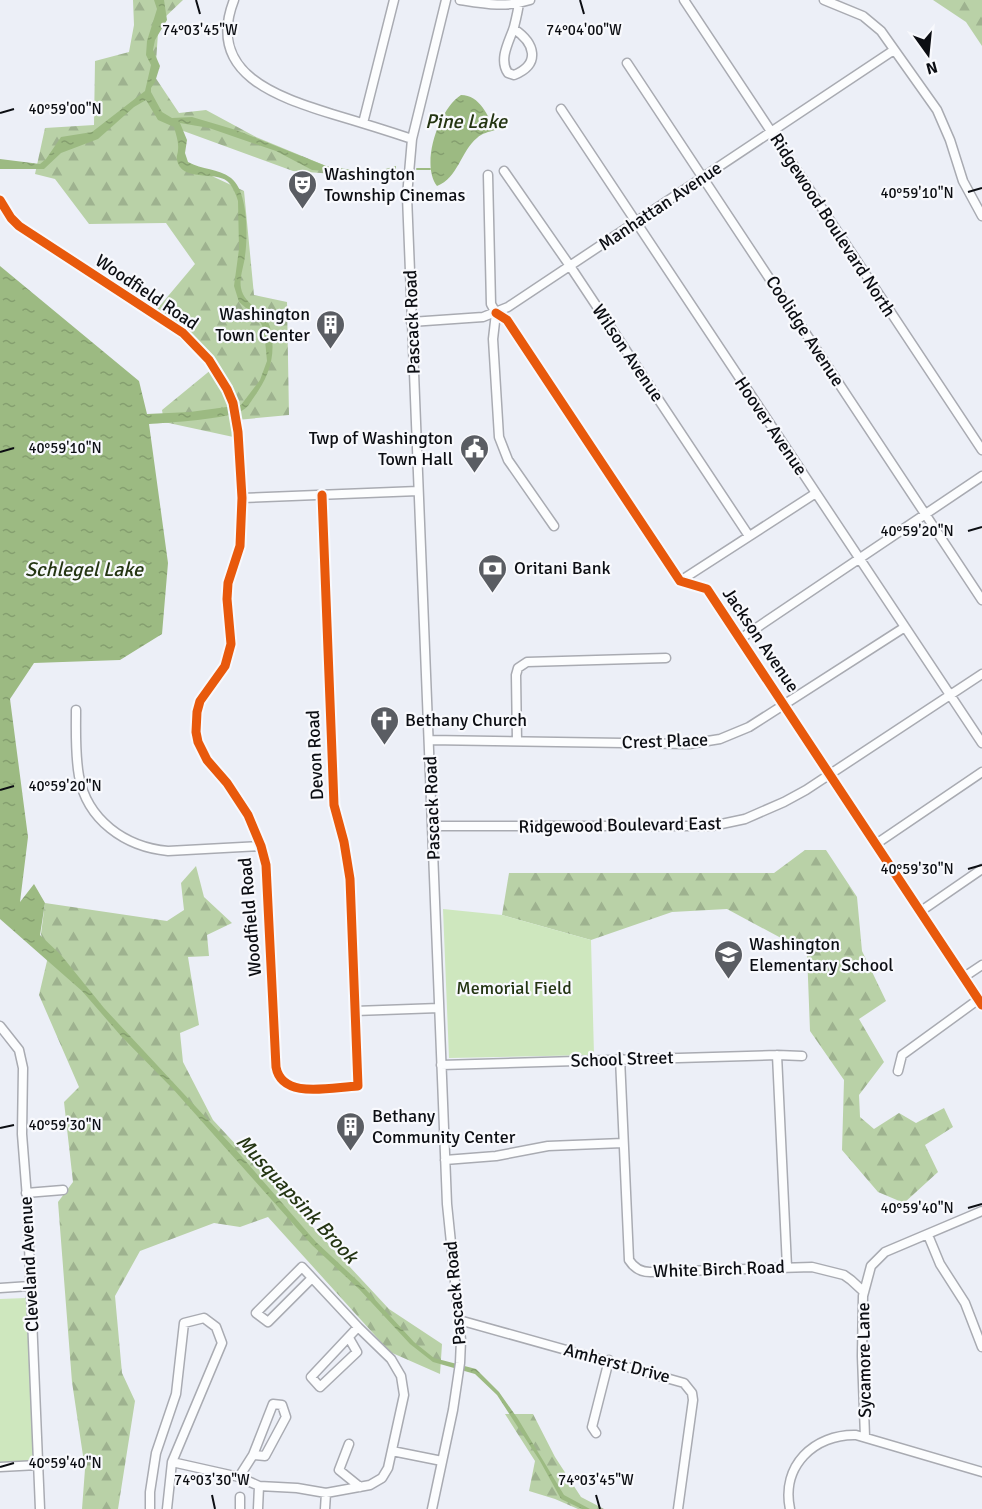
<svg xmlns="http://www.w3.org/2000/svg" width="982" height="1509" font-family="Signika,sans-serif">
<defs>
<pattern id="forest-firs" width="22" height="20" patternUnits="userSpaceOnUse" patternTransform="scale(1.5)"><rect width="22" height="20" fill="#b9d1a7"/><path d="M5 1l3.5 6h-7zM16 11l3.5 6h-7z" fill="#9eb28f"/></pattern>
<pattern id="water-ripples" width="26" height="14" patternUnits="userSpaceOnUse" patternTransform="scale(1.5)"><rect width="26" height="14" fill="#9cba82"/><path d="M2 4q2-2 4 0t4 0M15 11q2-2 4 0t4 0" fill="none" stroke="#859f6f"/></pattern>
</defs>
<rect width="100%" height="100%" fill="#eceff7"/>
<path fill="url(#forest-firs)" d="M133 0H183L163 19 158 33 155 77 179 113 206 110 256 137 348 175 293 171 178 129 184 163 244 191 254 295 287 302 289 415 237 420 238 438 164 422 162 410 212 369 153 314 195 264 166 223 89 224 55 179 35 174 45 128 94 125 95 61 129 52 134 25Z
M933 0H982V46L966 22Z
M805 850H826L857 897 862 951 886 1001 859 1019 884 1062 859 1095 860 1117 874 1129 899 1113 916 1123 944 1108 953 1127 925 1145 938 1172 904 1203 878 1192 842 1150 844 1080 810 1031 807 952 727 909 672 912 591 940 502 915 509 873H774Z
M196 866 204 897 232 923 207 935 209 956 188 957 199 1025 180 1033 183 1062 213 1120 389 1309 442 1344 440 1374 390 1352 268 1217 240 1227 214 1223 140 1251 115 1296 122 1373 135 1401 118 1509H82L85 1469 72 1382 58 1202 73 1182 64 1102 79 1087 39 995 47 961 41 934 45 903 167 921 184 910 181 883Z
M505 1414H533L555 1457 581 1497 604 1509H578L555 1499 529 1491 535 1461Z"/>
<path fill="#cee7be" d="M443 909 502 915 591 940 594 1055 449 1058Z
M26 1298 34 1462 0 1463V1299Z"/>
<path fill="url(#water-ripples)" d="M154 0H164L167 20 155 40 153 50 160 66 155 82 151 88V92L162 112 172 118 192 117 236 130 326 166 372 173 396 166V170L379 175 312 170 276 151 209 128 180 123 187 140 185 153 188 162C202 170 218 168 231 178 248 191 248 236 245 256 244 266 239 278 241 288 244 305 265 310 270 327 277 356 269 377 252 400 250 403 247 408 243 410 231 419 166 423 149 424L168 563 162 634 120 660 34 663 10 699 28 837 20 902 34 884 45 903 40 935 61 955 104 1008 236 1150 316 1242 359 1282 414 1342 434 1358 476 1369 499 1392 518 1419 564 1495 590 1509H582L561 1499 540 1461 497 1395 475 1374 433 1362 410 1344 359 1289 312 1245 173 1089 121 1036 82 991 0 919V266L139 381 147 414 190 412 241 405 260 380 267 361 264 330 259 319 239 302 234 286 239 249 238 201C236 194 232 185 227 181 215 171 181 182 177 160 176 157 178 153 178 150 179 142 176 135 174 127L158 120 146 100 134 107 98 139 61 153 44 169H0V159L40 164 46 159 61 137 92 132 145 91 151 65 146 55 147 41 157 9Z
M461 95C480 95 488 116 495 130 489 132 482 133 477 138 461 151 458 178 437 186 420 164 439 109 461 95Z"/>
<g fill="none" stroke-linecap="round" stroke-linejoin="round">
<path stroke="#9cba82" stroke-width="2" d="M417 169H430"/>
<defs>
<path id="minor" d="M234 0C205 74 278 97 332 114 359 122 385 130 412 139
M460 0C485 4 506 8 530 0
M684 0 982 450
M824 0 863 16 881 31 937 110 950 140 963 181 982 216
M514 29C535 43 541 64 514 75L508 73C498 59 510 40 514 27 516 19 518 11 519 3
M627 63 982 600
M561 109 982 743
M363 123 394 0
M504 171 570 266 749 536
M488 175 491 304 496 313 493 339 499 437 508 460 554 526
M0 200 11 218 19 226 183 333 209 360 227 389 233 403 238 432 242 498 240 546 228 583 227 599 231 644 225 666 200 701 197 712 196 732 198 742 207 760 227 783 248 815 261 846 266 865 276 1067C282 1100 331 1087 358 1086L350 879 344 842 334 805 322 495
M496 313 507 320 680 581 707 589 982 1005
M411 322 483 317 508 307 894 50
M242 498 418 491
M680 581 816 493
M740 639 982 476
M76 710C76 732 75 754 79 776 87 820 125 847 168 851L261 846
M429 740 689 744 720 739 749 727 905 627
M517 741 516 675 518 668 527 662 666 658
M432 826H712L745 819 784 802 806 790 982 674
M876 844 982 772
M921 911 982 869
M964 977 982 965
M355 1011 439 1008
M0 1026 19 1050 23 1068 22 1134 27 1198 40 1509
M777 1055 787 1267
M620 1058 629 1260C634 1268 640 1272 650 1272L812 1267 844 1275 851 1280 864 1292
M441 1065 777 1055 802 1056
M898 1071 902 1055 979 999
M445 1160 496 1156 548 1146 623 1143
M26 1193 63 1190
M928 1235 940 1264 965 1303 982 1347
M0 1288 30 1286
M459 1320 684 1383 692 1393 693 1400 678 1509
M349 1338 357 1352 320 1387 311 1377 358 1327
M596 1433 592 1427 609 1360
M865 1437 862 1356 863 1296 871 1266 885 1252 982 1211
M349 1444 339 1470 360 1487
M392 1451 442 1461
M172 1462 239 1477 259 1486 297 1488 326 1493 370 1485 382 1478 388 1468 404 1395 401 1376 391 1359 358 1327 302 1267 256 1313 268 1322 312 1278
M0 1467 38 1465
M239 1477 253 1455 273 1404 282 1405 286 1417 265 1456 253 1455
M240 1497V1509
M150 1509V1492L156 1453 176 1394 184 1323 204 1318 216 1327 222 1343 172 1462 167 1509
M258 1509 259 1486
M325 1509 326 1493
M432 1509 453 1410 460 1363 461 1340 447 1204 407 196 412 139 446 0
M790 1509C781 1466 814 1434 856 1435L982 1472"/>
</defs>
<use href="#minor" stroke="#a9abb2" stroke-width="11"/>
<use href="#minor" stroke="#fcfdfe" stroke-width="8"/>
<defs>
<path id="cycleway" d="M0 200 11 218 19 226 183 333 209 360 227 389 233 403 238 432 242 498 240 546 228 583 227 599 231 644 225 666 200 701 197 712 196 732 198 742 207 760 227 783 248 815 261 846 266 865 276 1067C282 1100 331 1087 358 1086L350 879 344 842 334 805 322 495
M496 313 507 320 680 581 707 589 982 1005"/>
</defs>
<use href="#cycleway" stroke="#f8f9fd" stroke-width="13"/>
<use href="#cycleway" stroke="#e8590c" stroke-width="9"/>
</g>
<path fill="none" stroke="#0c0e13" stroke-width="2" d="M196 0 200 14M580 0 584 14M0 113 14 109M968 192 982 188M0 452 14 448M968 531 982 527M0 790 14 786M968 869 982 865M0 1128 14 1125M968 1208 982 1204M0 1467 14 1463M212 1495 215 1509M596 1495 600 1509"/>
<defs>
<symbol id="theatre-pin" viewBox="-11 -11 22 30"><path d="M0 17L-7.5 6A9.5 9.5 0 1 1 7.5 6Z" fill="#5a5d63" stroke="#f8f9fd"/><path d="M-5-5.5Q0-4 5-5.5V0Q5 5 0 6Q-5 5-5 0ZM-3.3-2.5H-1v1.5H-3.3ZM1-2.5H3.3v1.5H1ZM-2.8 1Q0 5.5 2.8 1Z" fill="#fff"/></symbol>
<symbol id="building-pin" viewBox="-11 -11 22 30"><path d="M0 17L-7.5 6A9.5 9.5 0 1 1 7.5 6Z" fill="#5a5d63" stroke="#f8f9fd"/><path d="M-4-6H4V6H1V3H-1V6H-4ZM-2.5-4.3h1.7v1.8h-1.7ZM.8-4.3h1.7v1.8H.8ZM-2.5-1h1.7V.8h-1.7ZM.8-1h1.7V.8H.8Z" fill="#fff"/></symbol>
<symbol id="civic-pin" viewBox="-11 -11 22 30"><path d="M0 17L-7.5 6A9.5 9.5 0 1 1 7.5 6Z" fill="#5a5d63" stroke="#f8f9fd"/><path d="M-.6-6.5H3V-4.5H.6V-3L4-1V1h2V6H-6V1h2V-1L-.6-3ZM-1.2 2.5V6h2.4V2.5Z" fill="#fff"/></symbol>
<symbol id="bank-pin" viewBox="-11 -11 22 30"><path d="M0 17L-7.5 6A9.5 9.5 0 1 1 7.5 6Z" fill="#5a5d63" stroke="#f8f9fd"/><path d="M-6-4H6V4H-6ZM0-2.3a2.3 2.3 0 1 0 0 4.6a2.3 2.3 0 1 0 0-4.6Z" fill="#fff"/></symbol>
<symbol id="church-pin" viewBox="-11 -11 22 30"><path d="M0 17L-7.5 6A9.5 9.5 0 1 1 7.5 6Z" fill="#5a5d63" stroke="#f8f9fd"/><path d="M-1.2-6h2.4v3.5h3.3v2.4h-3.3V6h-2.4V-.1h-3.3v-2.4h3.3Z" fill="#fff"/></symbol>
<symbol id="school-pin" viewBox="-11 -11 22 30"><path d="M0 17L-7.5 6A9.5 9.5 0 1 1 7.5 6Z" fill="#5a5d63" stroke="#f8f9fd"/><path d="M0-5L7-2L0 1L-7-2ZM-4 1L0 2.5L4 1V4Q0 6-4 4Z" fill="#fff"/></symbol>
</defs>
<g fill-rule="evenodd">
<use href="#theatre-pin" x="286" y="168" width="33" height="45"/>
<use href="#building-pin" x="314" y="308" width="33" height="45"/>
<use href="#civic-pin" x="458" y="432" width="33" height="45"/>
<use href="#bank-pin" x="476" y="552" width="33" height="45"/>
<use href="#church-pin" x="368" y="704" width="33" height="45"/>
<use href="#school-pin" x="712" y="938" width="33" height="45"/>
<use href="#building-pin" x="334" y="1110" width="33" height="45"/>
</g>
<g text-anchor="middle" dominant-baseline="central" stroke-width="4.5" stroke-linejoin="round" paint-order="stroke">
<g font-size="18" fill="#0c0e13" stroke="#f8f9fd" text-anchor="start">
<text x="324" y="174">Washington<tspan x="324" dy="21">Township Cinemas</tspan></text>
<text x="310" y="314" text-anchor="end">Washington<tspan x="310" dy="21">Town Center</tspan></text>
<text x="453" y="438" text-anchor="end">Twp of Washington<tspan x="453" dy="21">Town Hall</tspan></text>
<text x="514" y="568">Oritani Bank</text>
<text x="405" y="720">Bethany Church</text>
<text x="749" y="944">Washington<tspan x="749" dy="21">Elementary School</tspan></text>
<text x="372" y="1116">Bethany<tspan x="372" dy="21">Community Center</tspan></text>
</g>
<g font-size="18" fill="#0c0e13" stroke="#f8f9fd">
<text transform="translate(660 206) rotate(-34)">Manhattan Avenue</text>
<text transform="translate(833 225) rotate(57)">Ridgewood Boulevard North</text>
<text transform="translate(147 292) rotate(34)">Woodfield Road</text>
<text transform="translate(412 322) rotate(-92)">Pascack Road</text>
<text transform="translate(805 331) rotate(57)">Coolidge Avenue</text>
<text transform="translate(628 353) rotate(56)">Wilson Avenue</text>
<text transform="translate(771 426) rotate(56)">Hoover Avenue</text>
<text transform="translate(761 640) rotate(56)">Jackson Avenue</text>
<text transform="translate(665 741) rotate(-2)">Crest Place</text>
<text transform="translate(315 755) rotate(-93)">Devon Road</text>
<text transform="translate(432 808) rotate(-92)">Pascack Road</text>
<text transform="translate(620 825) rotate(-1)">Ridgewood Boulevard East</text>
<text transform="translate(250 917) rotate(-95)">Woodfield Road</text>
<text transform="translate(622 1059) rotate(-2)">School Street</text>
<text transform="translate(29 1264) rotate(-93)">Cleveland Avenue</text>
<text transform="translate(719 1269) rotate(-2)">White Birch Road</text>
<text transform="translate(455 1293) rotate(-95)">Pascack Road</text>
<text transform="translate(864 1360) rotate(-91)">Sycamore Lane</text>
<text transform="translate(617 1363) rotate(15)">Amherst Drive</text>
</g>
<g font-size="18" fill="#243513" stroke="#f8f9fd">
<text x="514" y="988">Memorial Field</text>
</g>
<g font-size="20" font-style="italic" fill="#243512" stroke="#f8f9fd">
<text x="466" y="121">Pine Lake</text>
<text x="84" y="569">Schlegel Lake</text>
<text transform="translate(297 1199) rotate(47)">Musquapsink Brook</text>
</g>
</g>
<g font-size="15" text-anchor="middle" fill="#0c0e13" stroke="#f8f9fd" stroke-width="4.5" stroke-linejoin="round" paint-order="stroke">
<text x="200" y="35">74°03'45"W</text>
<text x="584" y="35">74°04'00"W</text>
<text x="65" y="114">40°59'00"N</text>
<text x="917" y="198">40°59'10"N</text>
<text x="65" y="453">40°59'10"N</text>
<text x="917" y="536">40°59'20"N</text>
<text x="65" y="791">40°59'20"N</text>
<text x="917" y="874">40°59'30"N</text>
<text x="65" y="1130">40°59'30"N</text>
<text x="917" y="1213">40°59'40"N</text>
<text x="65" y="1468">40°59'40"N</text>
<text x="212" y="1485">74°03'30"W</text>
<text x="596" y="1485">74°03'45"W</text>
</g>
<g transform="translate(928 54) rotate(165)" stroke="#f8f9fd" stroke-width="4.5" paint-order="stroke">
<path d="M0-4.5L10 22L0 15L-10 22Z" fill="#0c0e13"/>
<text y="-9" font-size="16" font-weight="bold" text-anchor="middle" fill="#0c0e13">N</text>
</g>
</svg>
